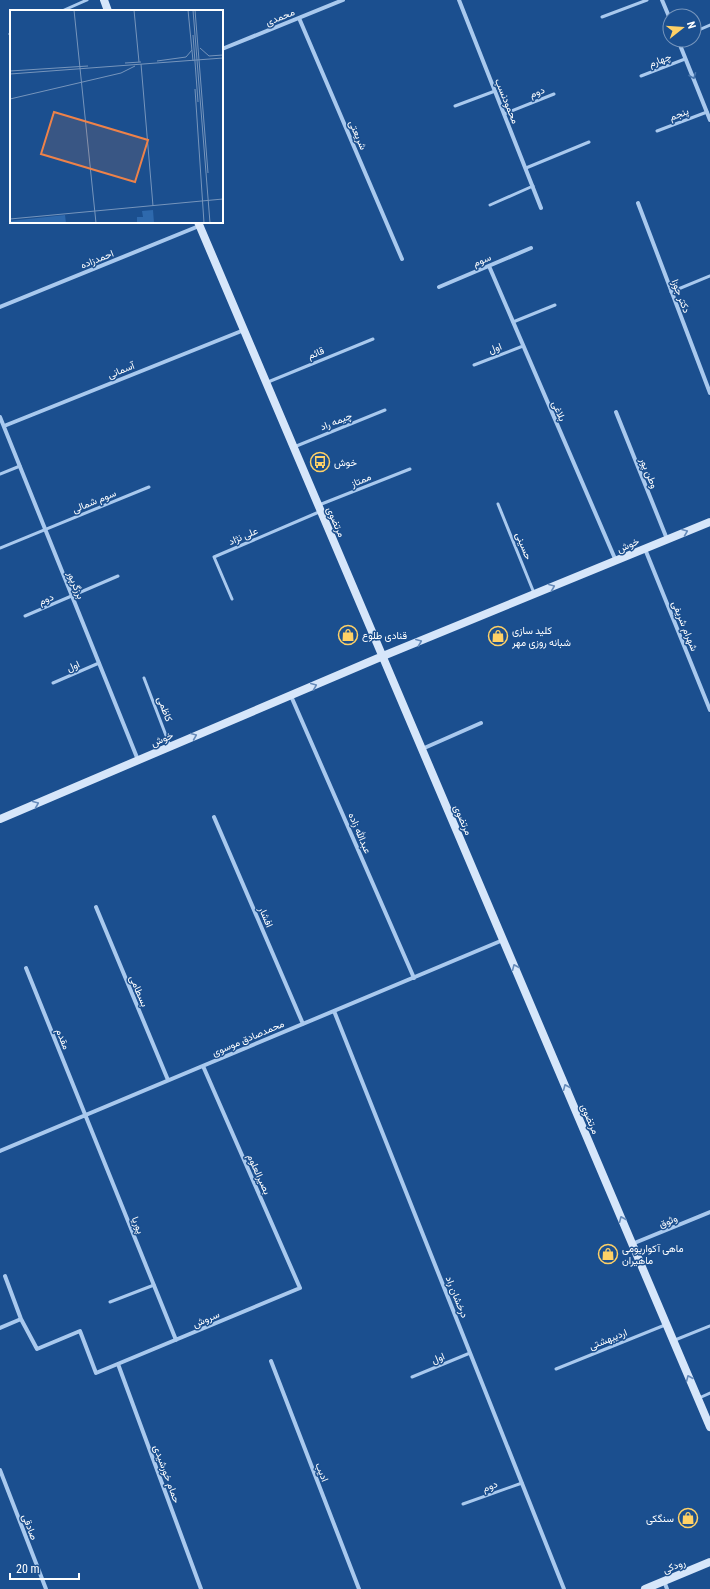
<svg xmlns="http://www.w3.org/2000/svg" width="710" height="1589" font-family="'Roboto Condensed',Vazirmatn,sans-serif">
<rect width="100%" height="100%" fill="#1b4f8f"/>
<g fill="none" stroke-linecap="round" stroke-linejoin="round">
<path stroke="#a9c9ee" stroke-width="3" d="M62 11 87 0
M602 17 647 0
M694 32 710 25
M10 34 11 33
M641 76 685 59
M455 106 495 91
M504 114 554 94
M657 131 707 112
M526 168 589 142
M490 205 533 186
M671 292 710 276
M513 322 555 305
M474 365 523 346
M268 382 373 339
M294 447 385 410
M0 474 20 466
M498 504 534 593
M319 505 410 469
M0 548 149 487
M232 599 214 557 319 512
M25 616 118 576
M144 678 170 746
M53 683 99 663
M110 1302 154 1285
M675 1340 710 1326
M556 1369 665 1325
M412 1377 470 1353
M699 1398 710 1393
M463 1504 522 1483"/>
<path stroke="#a9c9ee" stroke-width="4" d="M459 0 541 208
M662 0 670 19
M299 18 402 259
M678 40 710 120
M222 49 343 0
M638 203 710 393
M489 266 616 561
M439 287 531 248
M0 307 199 226
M616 412 667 539
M0 417 138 760
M4 426 244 330
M645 549 710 710
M291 696 414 978
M422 749 481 723
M214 817 303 1024
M96 907 168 1080
M26 968 176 1340
M334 1011 564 1589
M0 1151 503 940
M632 1244 710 1212
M21 1319 37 1349 80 1331 96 1373 300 1288 203 1066
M0 1328 21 1319 5 1276
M271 1361 359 1589
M118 1364 201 1589
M0 1470 46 1589
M664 1581 667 1589"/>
<path stroke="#d6e6fa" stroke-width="8" d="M104 0 108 11
M198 222 710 1427
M0 819 383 656 710 522
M645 1589 710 1562"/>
</g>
<defs><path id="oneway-chevron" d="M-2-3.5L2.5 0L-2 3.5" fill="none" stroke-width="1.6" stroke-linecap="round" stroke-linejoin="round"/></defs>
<use stroke="#4674ac" href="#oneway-chevron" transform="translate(693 76) rotate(68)"/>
<g stroke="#668bba">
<use href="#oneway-chevron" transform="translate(685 532) rotate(-22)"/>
<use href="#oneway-chevron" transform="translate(552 587) rotate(-22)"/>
<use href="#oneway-chevron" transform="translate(419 642) rotate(-22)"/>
<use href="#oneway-chevron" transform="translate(314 686) rotate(-23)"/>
<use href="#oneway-chevron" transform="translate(194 736) rotate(-23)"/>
<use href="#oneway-chevron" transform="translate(36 804) rotate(-23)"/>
<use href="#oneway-chevron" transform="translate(515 967) rotate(-113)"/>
<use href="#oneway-chevron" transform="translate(566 1087) rotate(-113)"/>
<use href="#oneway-chevron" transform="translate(622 1219) rotate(-113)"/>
<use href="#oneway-chevron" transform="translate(689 1378) rotate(-113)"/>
</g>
<defs>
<symbol id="bus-ring" viewBox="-11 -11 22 22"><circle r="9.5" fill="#1b4f8f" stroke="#ffd166" stroke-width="1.5"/><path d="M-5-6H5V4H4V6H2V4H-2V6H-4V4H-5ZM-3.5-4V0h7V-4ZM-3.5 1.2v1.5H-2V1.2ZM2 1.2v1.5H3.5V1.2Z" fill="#ffd166"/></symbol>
<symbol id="shop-ring" viewBox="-11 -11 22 22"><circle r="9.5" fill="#1b4f8f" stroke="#ffd166" stroke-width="1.5"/><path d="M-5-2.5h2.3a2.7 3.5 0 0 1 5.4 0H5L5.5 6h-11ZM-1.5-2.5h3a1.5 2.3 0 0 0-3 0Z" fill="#ffd166"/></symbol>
</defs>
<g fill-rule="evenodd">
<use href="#bus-ring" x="309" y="451" width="22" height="22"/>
<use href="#shop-ring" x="337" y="624" width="22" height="22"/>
<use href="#shop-ring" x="487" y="625" width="22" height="22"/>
<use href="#shop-ring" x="597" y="1243" width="22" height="22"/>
<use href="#shop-ring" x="677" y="1507" width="22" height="22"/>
</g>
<g text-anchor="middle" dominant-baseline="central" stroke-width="3" stroke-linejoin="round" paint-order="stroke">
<g font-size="10" fill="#fff" stroke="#1b4f8f">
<text transform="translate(280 17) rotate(-22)">محمدی</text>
<text transform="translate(660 60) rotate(-21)">چهارم</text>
<text transform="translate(537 92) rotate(-22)">دوم</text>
<text transform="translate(507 101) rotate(68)">محمودنسب</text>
<text transform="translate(679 114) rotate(-21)">پنجم</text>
<text transform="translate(358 135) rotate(67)">شریعتی</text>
<text transform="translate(97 259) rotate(-22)">احمدزاده</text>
<text transform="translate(482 260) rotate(-22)">سوم</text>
<text transform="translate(681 296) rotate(69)">دکتر جوزا</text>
<text transform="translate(495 348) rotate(-21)">اول</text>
<text transform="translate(316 353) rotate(-22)">قائم</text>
<text transform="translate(121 370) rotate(-22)">آسمانی</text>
<text transform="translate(559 411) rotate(67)">بلاغی</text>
<text transform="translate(336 421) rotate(-22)">چیمه راد</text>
<text transform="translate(649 473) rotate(68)">وطن پور</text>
<text transform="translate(361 480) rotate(-22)">ممتاز</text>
<text transform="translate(94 501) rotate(-22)">سوم شمالی</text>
<text transform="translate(336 522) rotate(67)">مرتضوی</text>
<text transform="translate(243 536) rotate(-23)">علی نژاد</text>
<text transform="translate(628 545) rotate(-23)">خوش</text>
<text transform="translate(524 546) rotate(68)">حسینی</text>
<text transform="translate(76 585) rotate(68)">برزگرپور</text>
<text transform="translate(46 599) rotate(-23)">دوم</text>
<text transform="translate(685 626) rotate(68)">شهرام شریفی</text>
<text transform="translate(73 666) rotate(-24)">اول</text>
<text transform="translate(165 709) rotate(69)">کاظمی</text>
<text transform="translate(162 739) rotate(-23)">خوش</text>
<text transform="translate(463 820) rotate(67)">مرتضوی</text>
<text transform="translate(360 833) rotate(67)">عبدالله زاده</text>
<text transform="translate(266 917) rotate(67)">افشار</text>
<text transform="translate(139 991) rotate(67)">بسطامی</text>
<text transform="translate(248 1038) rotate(-23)">محمدصادق موسوی</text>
<text transform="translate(63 1039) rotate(68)">مقدم</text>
<text transform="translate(590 1119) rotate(67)">مرتضوی</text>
<text transform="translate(259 1174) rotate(66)">بصیرالعلوم</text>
<text transform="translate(668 1221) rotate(-22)">وثوق</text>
<text transform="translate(138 1225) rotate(68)">پوریا</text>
<text transform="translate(457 1297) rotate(68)">درخشان راد</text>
<text transform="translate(206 1319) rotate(-23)">سروش</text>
<text transform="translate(608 1339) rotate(-22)">اردیبهشتی</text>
<text transform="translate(438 1358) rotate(-23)">اول</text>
<text transform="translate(322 1472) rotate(69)">ادیب</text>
<text transform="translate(167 1474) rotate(70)">حمام خورشیدی</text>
<text transform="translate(490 1486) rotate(-20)">دوم</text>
<text transform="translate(30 1527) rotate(69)">صادقی</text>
<text transform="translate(674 1566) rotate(-22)">رودکی</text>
</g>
<g font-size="10" fill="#fff" stroke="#1b4f8f" text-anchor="start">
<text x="334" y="462">خوش</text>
<text x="512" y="630">کلید سازی<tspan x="512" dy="12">شبانه روزی مهر</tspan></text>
<text x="362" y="635">قنادی طلوع</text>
<text x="622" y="1248">ماهی آکواریومی<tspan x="622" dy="12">ماهیران</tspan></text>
<text x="674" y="1518" text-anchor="end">سنگکی</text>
</g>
</g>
<g transform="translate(10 10)">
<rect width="213" height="213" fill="#1b4f8f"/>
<path d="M143 200 144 213H127V207H133L132 201ZM55 205 56 213H0V211Z" fill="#2e69ad"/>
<path fill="none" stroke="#7695bc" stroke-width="1" d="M64 0 86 213M124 0 129 52M178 0 183 51M183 0 200 213M185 0 198 163M183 25 188 92M190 38 199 46 213 45M147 51 176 47 182 40M115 53 131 52M131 54 143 196M0 61 78 56M0 64 213 48M185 79 194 213M0 89 111 63 125 56M0 209 213 189"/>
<path fill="#ee8249" fill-opacity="0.15" stroke="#ee8249" stroke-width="2" d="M44 102 138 130 125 172 31 144Z"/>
<rect width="213" height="213" fill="none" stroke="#fff" stroke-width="2"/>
</g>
<g transform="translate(682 28) rotate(73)"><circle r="19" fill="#1b4f8f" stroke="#7695bc"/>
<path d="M0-3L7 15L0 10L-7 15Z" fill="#ffd166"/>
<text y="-6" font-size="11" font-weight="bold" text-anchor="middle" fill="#ffffff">N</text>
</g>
<path d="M10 1573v6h69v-6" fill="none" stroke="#ffffff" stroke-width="2"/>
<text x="16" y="1573" font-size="12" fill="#ffffff" stroke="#1b4f8f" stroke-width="3" paint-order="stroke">20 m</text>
</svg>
